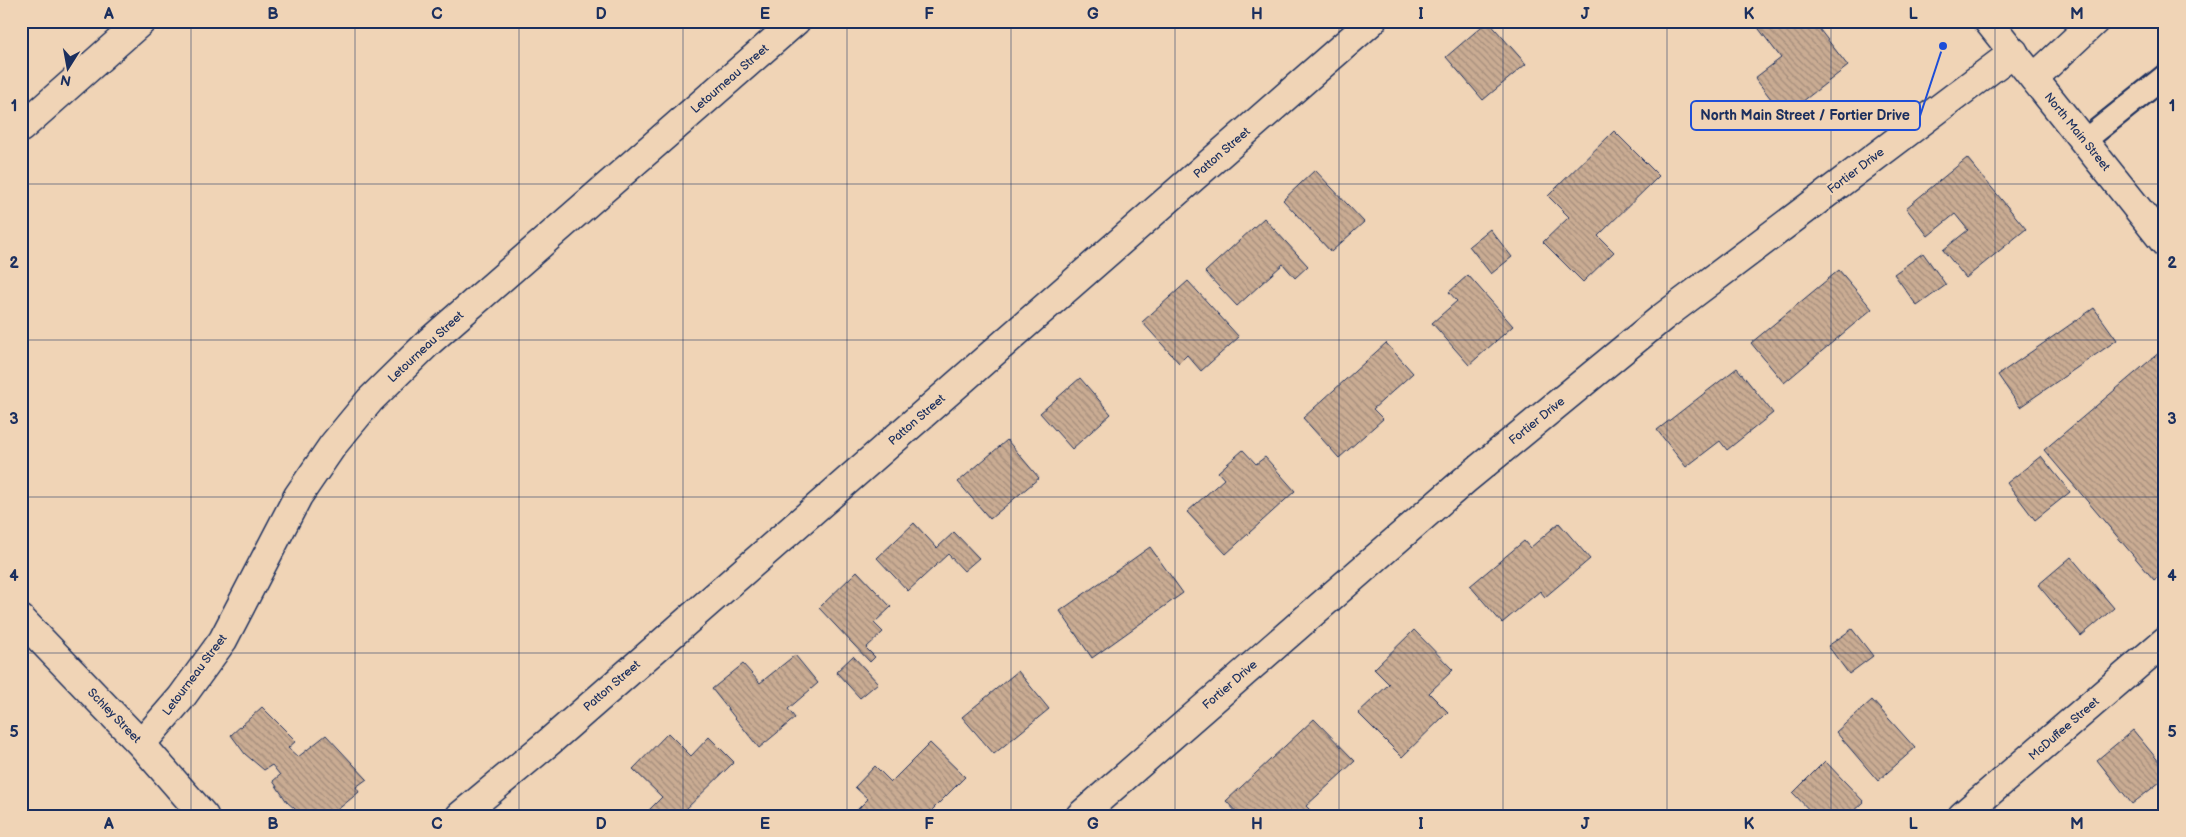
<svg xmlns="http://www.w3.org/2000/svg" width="2186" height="837" font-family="'Balsamiq Sans',sans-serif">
<defs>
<pattern id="building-back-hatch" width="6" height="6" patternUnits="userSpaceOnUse" patternTransform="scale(1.25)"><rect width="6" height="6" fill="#caac93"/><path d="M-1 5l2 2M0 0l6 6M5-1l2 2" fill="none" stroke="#a38c7b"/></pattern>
</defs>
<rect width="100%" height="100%" fill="#f0d4b6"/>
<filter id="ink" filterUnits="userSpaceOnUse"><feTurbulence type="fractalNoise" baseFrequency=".02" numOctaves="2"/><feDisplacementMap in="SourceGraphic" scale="10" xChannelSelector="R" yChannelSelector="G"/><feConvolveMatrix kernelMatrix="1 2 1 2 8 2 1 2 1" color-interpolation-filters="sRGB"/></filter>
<g filter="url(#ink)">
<path fill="url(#building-back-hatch)" stroke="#1b2f5e" d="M1488 21 1526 64 1483 100 1446 57Z
M1753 21H1813L1848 66 1784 116 1755 78 1781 58Z
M1614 131 1659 176 1598 236 1614 252 1583 282 1543 242 1569 217 1548 196Z
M1967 158 2026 229 1966 278 1943 250 1968 230 1955 214 1928 236 1906 208Z
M1315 170 1364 222 1331 252 1283 200Z
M1264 218 1308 266 1295 278 1283 264 1237 306 1205 272Z
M1490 229 1512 257 1491 274 1469 246Z
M1923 253 1946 285 1917 306 1894 274Z
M1839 270 1872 309 1784 383 1751 343Z
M1468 275 1513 326 1469 365 1432 323 1457 301 1449 292Z
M1188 281 1239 337 1201 371 1187 355 1179 363 1142 322Z
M2094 308 2117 340 2020 407 1998 375Z
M1386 343 1413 373 1373 409 1383 419 1339 458 1303 418Z
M2161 351 2165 355V571L2154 580 2044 450Z
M1737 368 1773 413 1727 450 1720 441 1686 467 1657 430Z
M1080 378 1111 414 1072 449 1040 413Z
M1007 440 1039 478 990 519 958 482Z
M1243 450 1256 464 1265 457 1295 491 1226 554 1187 512 1224 479 1218 472Z
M2041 456 2070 492 2035 520 2007 483Z
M914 523 937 548 954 532 979 558 964 571 948 554 908 591 877 558Z
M1559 523 1590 559 1545 597 1540 591 1502 623 1470 586 1524 541 1530 548Z
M1150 547 1183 593 1092 658 1060 611Z
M2071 557 2114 608 2081 636 2038 585Z
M857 571 891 607 874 623 883 632 866 648 875 657 870 662 819 608Z
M1852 629 1873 656 1849 674 1828 646Z
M1414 630 1453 670 1429 693 1448 712 1402 757 1358 713 1389 684 1374 669Z
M795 655 818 683 788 709 795 718 759 748 712 689 743 664 760 683Z
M853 656 878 683 860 698 836 672Z
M1018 671 1049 709 994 754 962 717Z
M1872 700 1915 748 1878 781 1836 732Z
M262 707 296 741 288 748 298 757 326 735 367 779 356 787 359 792 330 816 325 814 303 816 287 802 273 781 280 775 272 765 264 770 245 754 231 735Z
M1314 719 1355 761 1306 806 1316 816H1240L1226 801Z
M2133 730 2165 769V778L2132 804 2097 760Z
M668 733 691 756 709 737 734 762 679 816H643L662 797 633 769Z
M930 743 965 777 926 816H851L868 799 855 787 875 766 891 782Z
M1825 761 1864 802 1849 816H1815L1793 793Z
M1730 809 1737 816H1722Z"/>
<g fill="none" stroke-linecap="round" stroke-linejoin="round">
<defs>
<path id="lane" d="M2084 141 2165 76"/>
<path id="street" d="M2034 78 2095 21
M21 128 142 21
M21 619 141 744 204 816
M141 744 181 698 223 640 298 496 333 445 370 400 430 341 796 21
M460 816 549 742 1372 21
M1080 816 1465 480 1663 317 2014 52
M1962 816 2165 641"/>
<path id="secondary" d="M1988 21 2165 243"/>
</defs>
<use href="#lane" stroke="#1b2f5e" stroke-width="26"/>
<use href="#street" stroke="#1b2f5e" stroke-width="31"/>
<use href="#secondary" stroke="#1b2f5e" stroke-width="31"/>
<use href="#lane" stroke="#f0d4b6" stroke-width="22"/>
<use href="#street" stroke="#f0d4b6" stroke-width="28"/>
<use href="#secondary" stroke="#f0d4b6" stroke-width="28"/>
</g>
</g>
<path fill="none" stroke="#1b2f5e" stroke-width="1" stroke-opacity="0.55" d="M191 21V816M355 21V816M519 21V816M683 21V816M847 21V816M1011 21V816M1175 21V816M1339 21V816M1503 21V816M1667 21V816M1831 21V816M1995 21V816M21 184H2165M21 340H2165M21 497H2165M21 653H2165"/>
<g text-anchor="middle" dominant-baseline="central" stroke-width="4.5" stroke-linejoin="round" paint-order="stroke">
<g font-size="12" fill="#1b2f5e" stroke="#f0d4b6">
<text transform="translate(730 79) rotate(-41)">Letourneau Street</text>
<text transform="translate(2077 132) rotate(51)">North Main Street</text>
<text transform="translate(1222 153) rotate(-41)">Patton Street</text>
<text transform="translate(1856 171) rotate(-37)">Fortier Drive</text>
<text transform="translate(426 347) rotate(-43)">Letourneau Street</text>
<text transform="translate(917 420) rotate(-41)">Patton Street</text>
<text transform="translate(1537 421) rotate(-39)">Fortier Drive</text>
<text transform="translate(195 675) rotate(-53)">Letourneau Street</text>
<text transform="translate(1230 685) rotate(-41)">Fortier Drive</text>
<text transform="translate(612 686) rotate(-41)">Patton Street</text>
<text transform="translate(114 716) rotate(46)">Schley Street</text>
<text transform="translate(2064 729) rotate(-41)">McDuffee Street</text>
</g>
</g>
<path fill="none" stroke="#1d4ed8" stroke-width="2" d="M1943 46L1920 116"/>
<circle fill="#1d4ed8" stroke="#f0d4b6" stroke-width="2" cx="1943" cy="46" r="5"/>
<rect fill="#f0d4b6" stroke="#1d4ed8" stroke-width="2" x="1691" y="101" width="229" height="29" rx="5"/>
<g font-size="14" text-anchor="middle" font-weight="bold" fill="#1b2f5e">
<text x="1805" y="120">North Main Street / Fortier Drive</text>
</g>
<rect width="2186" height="837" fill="none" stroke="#f0d4b6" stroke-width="55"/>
<g transform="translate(68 68) rotate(191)" stroke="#f0d4b6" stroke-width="4" paint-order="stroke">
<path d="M0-4L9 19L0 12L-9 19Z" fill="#1b2f5e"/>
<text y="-8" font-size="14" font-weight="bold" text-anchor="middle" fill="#1b2f5e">N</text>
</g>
<rect x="28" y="28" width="2130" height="782" fill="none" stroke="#1b2f5e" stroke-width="2"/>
<g font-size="16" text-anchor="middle" font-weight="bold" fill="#1b2f5e">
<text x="109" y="19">A</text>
<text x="273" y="19">B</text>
<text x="437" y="19">C</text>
<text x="601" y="19">D</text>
<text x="765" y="19">E</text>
<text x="929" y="19">F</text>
<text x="1093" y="19">G</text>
<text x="1257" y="19">H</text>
<text x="1421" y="19">I</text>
<text x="1585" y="19">J</text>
<text x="1749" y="19">K</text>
<text x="1913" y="19">L</text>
<text x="2077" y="19">M</text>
<text x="14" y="111">1</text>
<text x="2172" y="111">1</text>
<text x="14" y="268">2</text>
<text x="2172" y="268">2</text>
<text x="14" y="424">3</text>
<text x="2172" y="424">3</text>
<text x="14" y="581">4</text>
<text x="2172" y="581">4</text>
<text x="14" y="737">5</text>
<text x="2172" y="737">5</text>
<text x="109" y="829">A</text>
<text x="273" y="829">B</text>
<text x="437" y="829">C</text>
<text x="601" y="829">D</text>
<text x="765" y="829">E</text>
<text x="929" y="829">F</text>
<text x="1093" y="829">G</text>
<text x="1257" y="829">H</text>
<text x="1421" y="829">I</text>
<text x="1585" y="829">J</text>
<text x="1749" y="829">K</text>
<text x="1913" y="829">L</text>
<text x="2077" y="829">M</text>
</g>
</svg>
